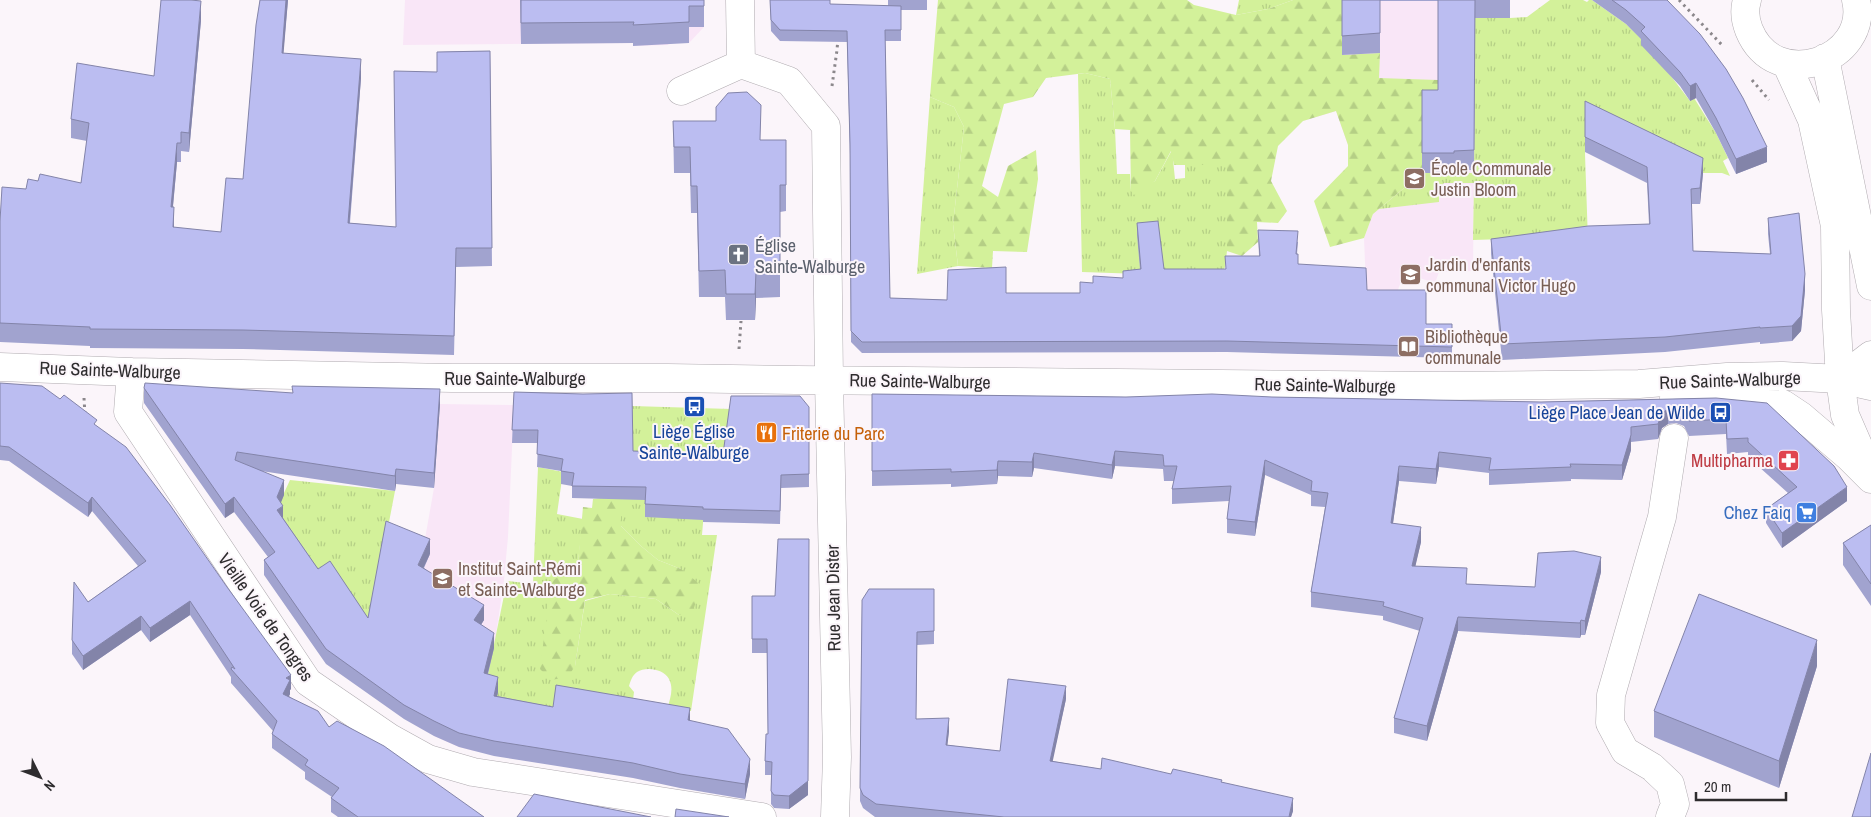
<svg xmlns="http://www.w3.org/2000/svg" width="1871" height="817" font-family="'Archivo Narrow',sans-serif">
<defs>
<pattern id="grass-tufts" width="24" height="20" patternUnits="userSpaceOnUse" patternTransform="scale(1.25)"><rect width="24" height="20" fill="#d3f19a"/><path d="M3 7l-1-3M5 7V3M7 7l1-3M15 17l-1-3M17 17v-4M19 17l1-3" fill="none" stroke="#b5cf85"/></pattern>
<pattern id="forest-firs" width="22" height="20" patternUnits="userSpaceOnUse" patternTransform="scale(1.25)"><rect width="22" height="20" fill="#d3f19a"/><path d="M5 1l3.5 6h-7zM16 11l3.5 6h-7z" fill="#b5cf85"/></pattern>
</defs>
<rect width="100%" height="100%" fill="#fbf5fa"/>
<path fill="#f9e6f7" d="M405 0H704V27L689 43H669L668 45 633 46V43L403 45Z
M1342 0H1487L1474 173 1473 271 1439 272 1435 283 1404 273 1394 301 1367 311 1364 238 1373 214 1348 166V145L1336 111 1303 121 1342 55Z
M440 404 514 405 508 537 504 580 494 648 480 706 474 751 459 747 434 736 379 576 423 550 434 488Z"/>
<path fill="url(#grass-tufts)" d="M1239 0H1293L1268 9 1236 15Z
M1550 0H1583L1587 2 1589 0H1592L1626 24 1645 42 1690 101 1694 98 1716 133 1728 158 1723 161 1730 176 1722 173H1703L1585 116V154L1588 241 1504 239 1473 240 1474 183H1444L1439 188V202L1379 209 1422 173H1474L1475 18H1510L1527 17Z
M1085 73 1110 79 1115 129 1117 174H1130L1131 191 1155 181 1172 150 1175 179 1185 178V165L1228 164 1227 251 1225 267 1216 280 1141 274 1082 272 1078 74Z
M930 97 954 107 964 127 953 224 958 266 917 274Z
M632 406 731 409 724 471 633 464Z
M538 467 563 472 557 514 583 519 578 562 575 666 585 601 610 594 656 599 679 615 681 569 658 560 641 546 621 526V495L704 511 702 535H717L691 711 668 707C670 698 674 689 669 679 664 669 646 666 637 672 632 676 631 680 629 686L634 692 633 700 552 722 494 710 485 688 507 581 533 584Z
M241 470 284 493 290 480 395 491 369 626 318 584Z"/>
<path fill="url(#forest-firs)" d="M938 0H1187L1194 5 1236 15 1268 9 1293 0H1342V55L1380 53 1379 78 1438 80V110L1422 109V173L1373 214 1364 238 1330 247 1314 201 1348 166V145L1336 111 1303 121 1278 146 1271 181 1287 211 1278 223 1257 222 1258 242 1242 256 1227 251V165H1174L1171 151 1155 181 1134 195 1131 191 1130 130 1115 129 1110 79 1085 73 1046 78 1033 97 1004 104 982 186 998 197 1008 166 1036 150 1038 179 1027 252 993 251 992 268 958 266 953 224 964 127 954 107 930 97Z
M621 495V526L641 546 658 560 681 569 701 585 693 611 679 615 656 599 610 594 585 600 575 666 568 677 551 680 540 669 551 582 578 562 583 507 592 508 593 499Z"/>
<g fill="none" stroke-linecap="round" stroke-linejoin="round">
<defs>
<path id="minor" d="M740 0 741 64
M1747 0C1744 10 1745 20 1749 30 1775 94 1870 60 1856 0
M1825 58 1871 286
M741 64 789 81 826 126 829 380 837 757 835 817
M681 91 741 64
M0 367 131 372 452 378H668L796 380 1440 386 1639 384 1727 377 1783 376 1840 379 1836 310 1835 226 1812 120 1787 65
M131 372 128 412 308 682 390 738 428 759 473 772 762 817
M1674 398 1761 397 1783 404 1801 416 1849 457 1871 479
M1670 817 1675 804 1670 784 1652 767 1625 751 1610 723 1611 695 1662 517 1674 438"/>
<path id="major" d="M1840 379 1845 415 1871 475
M1840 379 1871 355
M1840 379 1871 386"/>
</defs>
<use href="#minor" stroke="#b0abb0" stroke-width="29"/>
<use href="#major" stroke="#b0abb0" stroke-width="29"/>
<path stroke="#8b878b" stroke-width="3" stroke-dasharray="2.5 4" stroke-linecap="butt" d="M1679 0 1722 45
M1752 80 1769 100
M832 86 837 50 838 38
M739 349 741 321
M84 398 85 415"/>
<use href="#minor" stroke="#fff" stroke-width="28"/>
<use href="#major" stroke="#fff" stroke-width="28"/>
</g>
<path fill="#a1a3cf" d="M260 0H288L283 54 361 78 350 223 396 227 437 72V52L490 51 492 266 456 267 454 355 243 349 90 348V346L0 342V221L26 189 38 181 81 183 87 141 71 138V119L154 76 201 20 189 152 181 151V162H177L173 207 174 228 221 232 243 179Z
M520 0H704V27H689V43L633 46V43L521 44Z
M770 0 830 4 888 6V0H927V10H901V41H885L890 298 947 300 1006 293H1080L1093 283 1123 278V271L1140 269 1137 235V223L1164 269H1226L1259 256 1258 230 1298 242 1297 254 1298 264 1367 290 1426 324H1452V358L1227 352 862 353 851 342 850 155 847 42 780 41 771 31Z
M1342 0H1510V18H1475L1474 170H1454V173H1422V90H1438V1H1380V53L1342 55Z
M1592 0H1667L1767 162 1736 174 1716 133 1696 98 1690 101 1680 86 1641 45V39L1626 24Z
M1585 101 1703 173 1700 204H1691L1693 251 1770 254 1768 234V218L1805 290 1801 331 1792 341 1760 344V342L1665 352 1502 360 1491 254V239L1649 224 1647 183 1585 152Z
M673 121 761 140H786V211L780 212V297L756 298 755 320H726L725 297H699L697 213H691L690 173H674Z
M0 383 97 426 291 689 290 690V694L289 696 329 727 484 817H338L331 812V798L332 797 305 779V772L272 748V734L273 731 231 683V677L190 615 150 642 141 630 83 670 72 654V640L88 602 138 566 92 511 88 517 9 461 0 460Z
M144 388 440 404 434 488 396 484 395 491 261 471 284 495 280 503 283 518 318 569 368 618 430 554 424 568 484 620 481 625 494 648 488 674 498 692 497 696 553 707 690 721 750 774 745 799 680 788 633 778 494 756 459 747 434 736 404 719 326 664 264 575V560L268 557 234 512 225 518 144 403Z
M514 392 633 451 723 454 809 407V487L781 488 780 524 703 522V520L645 517V500L572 498V486L561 484V471L537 467 538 443H512Z
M872 394 1126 397H1272L1541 402 1716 398 1847 501 1782 548 1766 523V509L1788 493 1748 457V452L1727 454 1726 434 1689 436 1684 426 1676 423 1668 424 1662 428 1658 439 1631 442V450L1622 480 1571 479V481L1489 485V473L1439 467 1436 484 1399 481 1393 523 1421 542 1415 566 1467 584 1535 587 1601 572 1585 635H1581L1580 638 1458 631 1427 741 1394 733V718L1420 631 1383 620V616L1311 607V592L1325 507 1311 506V495L1265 475 1255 536 1227 533V519L1229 501 1172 504V489L1174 481H1164L1163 469 1115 466 1112 479 1034 468 1032 477 998 476 997 484 951 487V484L872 486Z
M1871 525V606L1843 565V543Z
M934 589V644L917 645 916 719 949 731 947 745 1000 751 1066 699 1052 761 1101 769 1171 774 1222 782 1293 811 1291 817H875L863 808 860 801 862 604Z
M752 596H775L808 795 789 809 774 808 771 804V775H765V761L768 734 767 653H752Z
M1817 666 1779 788 1654 737V711Z"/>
<path fill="#8384a9" d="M286 0H288L282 72V53Z
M201 1V20L189 152V133Z
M361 59V78L348 241V223Z
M1696 83V98L1690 101V86Z
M177 143V162L171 226V207Z
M1767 147V162L1736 174V159Z
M1703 158V173L1700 204V188Z
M174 207V226L173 246V227Z
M756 272V298L755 320V294Z
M1805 274V290L1801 331 1792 341V326Z
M440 389V404L434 488V473Z
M1668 409V424L1662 428 1658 439V424L1662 413Z
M1631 427V450L1622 480V465Z
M1115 451V466L1112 479V465Z
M1439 452V467L1436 484V469Z
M1034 453V468L1032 477V462Z
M1265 460V475L1255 536V522Z
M998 461V476L997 484V470Z
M1399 466V481L1391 537V523Z
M396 469V484L395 491V476Z
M284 480V495L278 510 283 506V521L277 525V497Z
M1847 487V501L1782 548V533Z
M92 497V511L88 517V503Z
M234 497V512L225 518V504Z
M1421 527V542L1412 581V566Z
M430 539V554L418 579V565Z
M809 553 808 795 789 809V796Z
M1601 557V572L1585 635V621Z
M190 601V615L150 642V628Z
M484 605V620L474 635V620Z
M141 616V630L83 670V656Z
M1458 617V631L1427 741V726Z
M1581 620V635L1580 638V623Z
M494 633V648L484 688V673Z
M1817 640V666L1779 788V761Z
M291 675V689L290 690V694L283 708V694L286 678Z
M498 677V692L494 710V696Z
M1066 686V699L1050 774V761Z
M690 708V722L688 720Z
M949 718V731L946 758V745Z
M750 759V774L745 799V784Z
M1293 798V811L1291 817H1289Z"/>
<path fill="#bbbdf1" stroke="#8384a9" d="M161 0H191L201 1 189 133 181 132V143H177L171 207H174L173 227 221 232 226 178 243 179 256 25 260 0H286L282 53 361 59 348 223 396 227 394 71 437 72V52L490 51 492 248H456L454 336 243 330 90 329V327L0 323V221L2 187 26 189 28 179 38 181 40 174 81 183 89 123 71 119 77 63 154 76Z
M521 0H704V6H689V22L633 25 634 22 521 23Z
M770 0H830V4L901 6V30H885L890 298 947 300 948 270 1006 267V293H1080V282L1093 283V276L1123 278V271L1141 269 1137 223 1158 221 1164 269H1226L1225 256H1260L1258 230 1298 231 1296 254H1298V264L1366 268 1367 290H1426V324H1452V347L1227 341 862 342 851 331 850 144 847 31 780 30 771 20Z
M1342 0H1380V33L1342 36Z
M1438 0H1475L1474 150 1454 151V153H1422V90H1438Z
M1612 0H1667L1700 34 1726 69 1743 98 1767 147 1736 159 1716 118 1696 83 1690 86 1680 72 1641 31 1645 27 1626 10Z
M747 92 761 105 760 140H786V185H780V271L756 272 755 294H726L725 270 699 271 697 186H691L690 147H674L673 121H716V107L728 93Z
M1585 101 1703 158 1700 188 1691 189 1693 251 1771 254 1768 218 1799 213 1805 274 1801 316 1792 326 1760 328V327L1665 337 1502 344 1491 239 1588 226 1650 224 1647 167 1585 137Z
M0 383 42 386 60 399 64 395 97 420 94 424 126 447 170 505 227 587 291 675 286 678 290 680 283 694 318 711 329 727 337 721 384 746 484 817H358L331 798 339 788 305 765 308 760 272 734 277 721 231 669 232 667 235 669 190 601 150 628 141 616 83 656 72 640 74 582 88 602 146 561 92 497 88 503 9 447 0 446Z
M145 383 293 393 292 386 440 389 434 473 396 469 395 476 237 452 235 460 284 480 277 497 283 506 277 510 318 569 330 561 368 618 386 521 430 539 418 565 484 605 474 620 494 633 484 673 498 677 494 696 553 707 556 685 690 708 688 720 728 729 750 759 745 784 680 774 633 763 494 741 459 733 434 721 404 705 326 649 264 560 275 552 234 497 225 504 144 388Z
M514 392 583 394 632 393 633 451 723 454 731 396H800L809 407V474L781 475 780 511 703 509V507L645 504 646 487 572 486 574 473 561 471 563 459 537 454 538 430H512Z
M872 394 1126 397 1212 394 1272 397 1541 402 1716 398 1767 403 1834 466 1847 487 1782 533 1766 509 1797 487 1748 442V438L1727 439 1726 419 1689 421 1684 411 1676 408 1668 409 1662 413 1658 424 1631 427V435L1622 465 1570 464 1571 467 1489 470 1491 458 1439 452 1436 469 1399 466 1391 523 1421 527 1412 566 1467 568 1466 584 1535 587 1538 553 1574 551 1601 557 1585 621 1581 620 1580 623 1458 617 1427 726 1394 718 1423 618 1383 606 1384 602 1311 592 1328 493 1311 491 1312 481 1265 460 1255 522 1227 519 1231 486 1172 489 1177 466H1164L1163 455 1115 451 1112 465 1034 453 1032 462 998 461 997 470 951 472V469L872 471Z
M1871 525V584L1843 543Z
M778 539H809L808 781 789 796 774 795 771 791 772 762 765 761 766 734H768L767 639H752V596H775Z
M869 589H934V631L917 632 916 719 949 718 946 745 1000 751 1008 679 1066 686 1050 761 1101 769 1102 758 1171 774 1173 769 1222 780 1221 782 1293 798 1289 817H1004L876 804 863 795 860 788 862 604V600Z
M1699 594 1817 640 1779 761 1654 711Z
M1871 753V817H1852Z
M534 794 651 817H517Z
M676 809 729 817H675Z"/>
<defs>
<symbol id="school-square" viewBox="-11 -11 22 22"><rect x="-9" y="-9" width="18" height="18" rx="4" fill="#8d6e63" stroke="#fbf5fa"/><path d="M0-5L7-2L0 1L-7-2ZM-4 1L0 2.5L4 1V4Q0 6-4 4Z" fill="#fff"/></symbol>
<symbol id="church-square" viewBox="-11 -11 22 22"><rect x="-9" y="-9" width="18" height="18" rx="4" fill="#6b7280" stroke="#fbf5fa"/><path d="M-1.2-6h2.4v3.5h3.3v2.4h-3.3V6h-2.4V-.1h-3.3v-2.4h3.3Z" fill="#fff"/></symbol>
<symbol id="library-square" viewBox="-11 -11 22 22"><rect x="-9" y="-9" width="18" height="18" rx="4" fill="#8d6e63" stroke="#fbf5fa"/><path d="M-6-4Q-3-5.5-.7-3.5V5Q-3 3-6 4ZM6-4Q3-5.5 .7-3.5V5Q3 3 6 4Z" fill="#fff"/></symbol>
<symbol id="bus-square" viewBox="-11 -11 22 22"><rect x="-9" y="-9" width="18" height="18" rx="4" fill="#1a4fb4" stroke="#fbf5fa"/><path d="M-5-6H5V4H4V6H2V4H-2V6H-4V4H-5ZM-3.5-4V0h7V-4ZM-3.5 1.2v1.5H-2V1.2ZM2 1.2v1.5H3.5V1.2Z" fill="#fff"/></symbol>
<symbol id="restaurant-square" viewBox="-11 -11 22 22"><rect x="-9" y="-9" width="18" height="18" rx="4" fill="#e8710a" stroke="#fbf5fa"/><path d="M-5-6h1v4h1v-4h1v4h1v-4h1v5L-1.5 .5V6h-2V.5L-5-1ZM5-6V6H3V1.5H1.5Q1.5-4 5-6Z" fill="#fff"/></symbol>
<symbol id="pharmacy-square" viewBox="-11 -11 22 22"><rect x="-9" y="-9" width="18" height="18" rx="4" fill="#e0444e" stroke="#fbf5fa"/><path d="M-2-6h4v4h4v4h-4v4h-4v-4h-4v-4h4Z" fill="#fff"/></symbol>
<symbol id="supermarket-square" viewBox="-11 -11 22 22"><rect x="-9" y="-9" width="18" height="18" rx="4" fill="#3f7fe0" stroke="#fbf5fa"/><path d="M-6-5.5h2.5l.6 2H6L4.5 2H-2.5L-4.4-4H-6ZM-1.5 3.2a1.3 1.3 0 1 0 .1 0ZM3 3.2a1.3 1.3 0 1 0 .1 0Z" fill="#fff"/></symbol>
</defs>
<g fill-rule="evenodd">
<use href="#school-square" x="1402" y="166" width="25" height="25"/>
<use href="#church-square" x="726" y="242" width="25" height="25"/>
<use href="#school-square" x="1398" y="262" width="25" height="25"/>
<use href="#library-square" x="1396" y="334" width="25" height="25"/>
<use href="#bus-square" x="682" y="394" width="25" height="25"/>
<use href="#bus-square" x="1708" y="400" width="25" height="25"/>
<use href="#restaurant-square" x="754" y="420" width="25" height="25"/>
<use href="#pharmacy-square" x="1776" y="448" width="25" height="25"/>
<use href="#supermarket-square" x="1794" y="500" width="25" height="25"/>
<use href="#school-square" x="430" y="566" width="25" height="25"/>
</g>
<g text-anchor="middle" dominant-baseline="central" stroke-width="4" stroke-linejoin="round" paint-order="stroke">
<g font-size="18" fill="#785e54" stroke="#fbf5fa" text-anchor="start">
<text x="1431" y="168">École Communale<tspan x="1431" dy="21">Justin Bloom</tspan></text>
<text x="1426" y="264">Jardin d'enfants<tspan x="1426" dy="21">communal Victor Hugo</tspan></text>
<text x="1425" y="336">Bibliothèque<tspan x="1425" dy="21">communale</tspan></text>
<text x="458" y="568">Institut Saint-Rémi<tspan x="458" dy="21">et Sainte-Walburge</tspan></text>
</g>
<g font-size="18" fill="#5b616d" stroke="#fbf5fa" text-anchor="start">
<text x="755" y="245">Église<tspan x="755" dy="21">Sainte-Walburge</tspan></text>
</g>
<g font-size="18" fill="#2e2c2e" stroke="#fbf5fa">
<text transform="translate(110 370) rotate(2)">Rue Sainte-Walburge</text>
<text x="515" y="378">Rue Sainte-Walburge</text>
<text transform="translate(1730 380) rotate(-2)">Rue Sainte-Walburge</text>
<text transform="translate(920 381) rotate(1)">Rue Sainte-Walburge</text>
<text transform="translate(1325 385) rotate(1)">Rue Sainte-Walburge</text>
<text transform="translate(833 598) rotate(-91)">Rue Jean Dister</text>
<text transform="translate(266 617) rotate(55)">Vieille Voie de Tongres</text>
</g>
<g font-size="18" fill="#164399" stroke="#fbf5fa" text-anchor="end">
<text x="1705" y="412">Liège Place Jean de Wilde</text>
<text x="694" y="431" text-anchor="middle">Liège Église<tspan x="694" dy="21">Sainte-Walburge</tspan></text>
</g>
<g font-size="18" fill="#c56008" stroke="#fbf5fa" text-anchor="start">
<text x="782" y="433">Friterie du Parc</text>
</g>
<g font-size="18" fill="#be3a42" stroke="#fbf5fa" text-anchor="end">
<text x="1773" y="460">Multipharma</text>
</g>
<g font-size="18" fill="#366cbe" stroke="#fbf5fa" text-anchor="end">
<text x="1791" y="512">Chez Faiq</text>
</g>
</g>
<g transform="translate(40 777) rotate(132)" stroke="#fbf5fa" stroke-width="4" paint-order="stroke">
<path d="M0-4L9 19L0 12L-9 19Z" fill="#2e2c2e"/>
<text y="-8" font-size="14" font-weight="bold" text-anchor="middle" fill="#2e2c2e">N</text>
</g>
<path d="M1696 792v8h90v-8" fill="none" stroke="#2e2c2e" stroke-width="2.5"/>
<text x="1704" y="792" font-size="15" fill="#2e2c2e" stroke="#fbf5fa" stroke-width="4" paint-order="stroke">20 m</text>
</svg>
